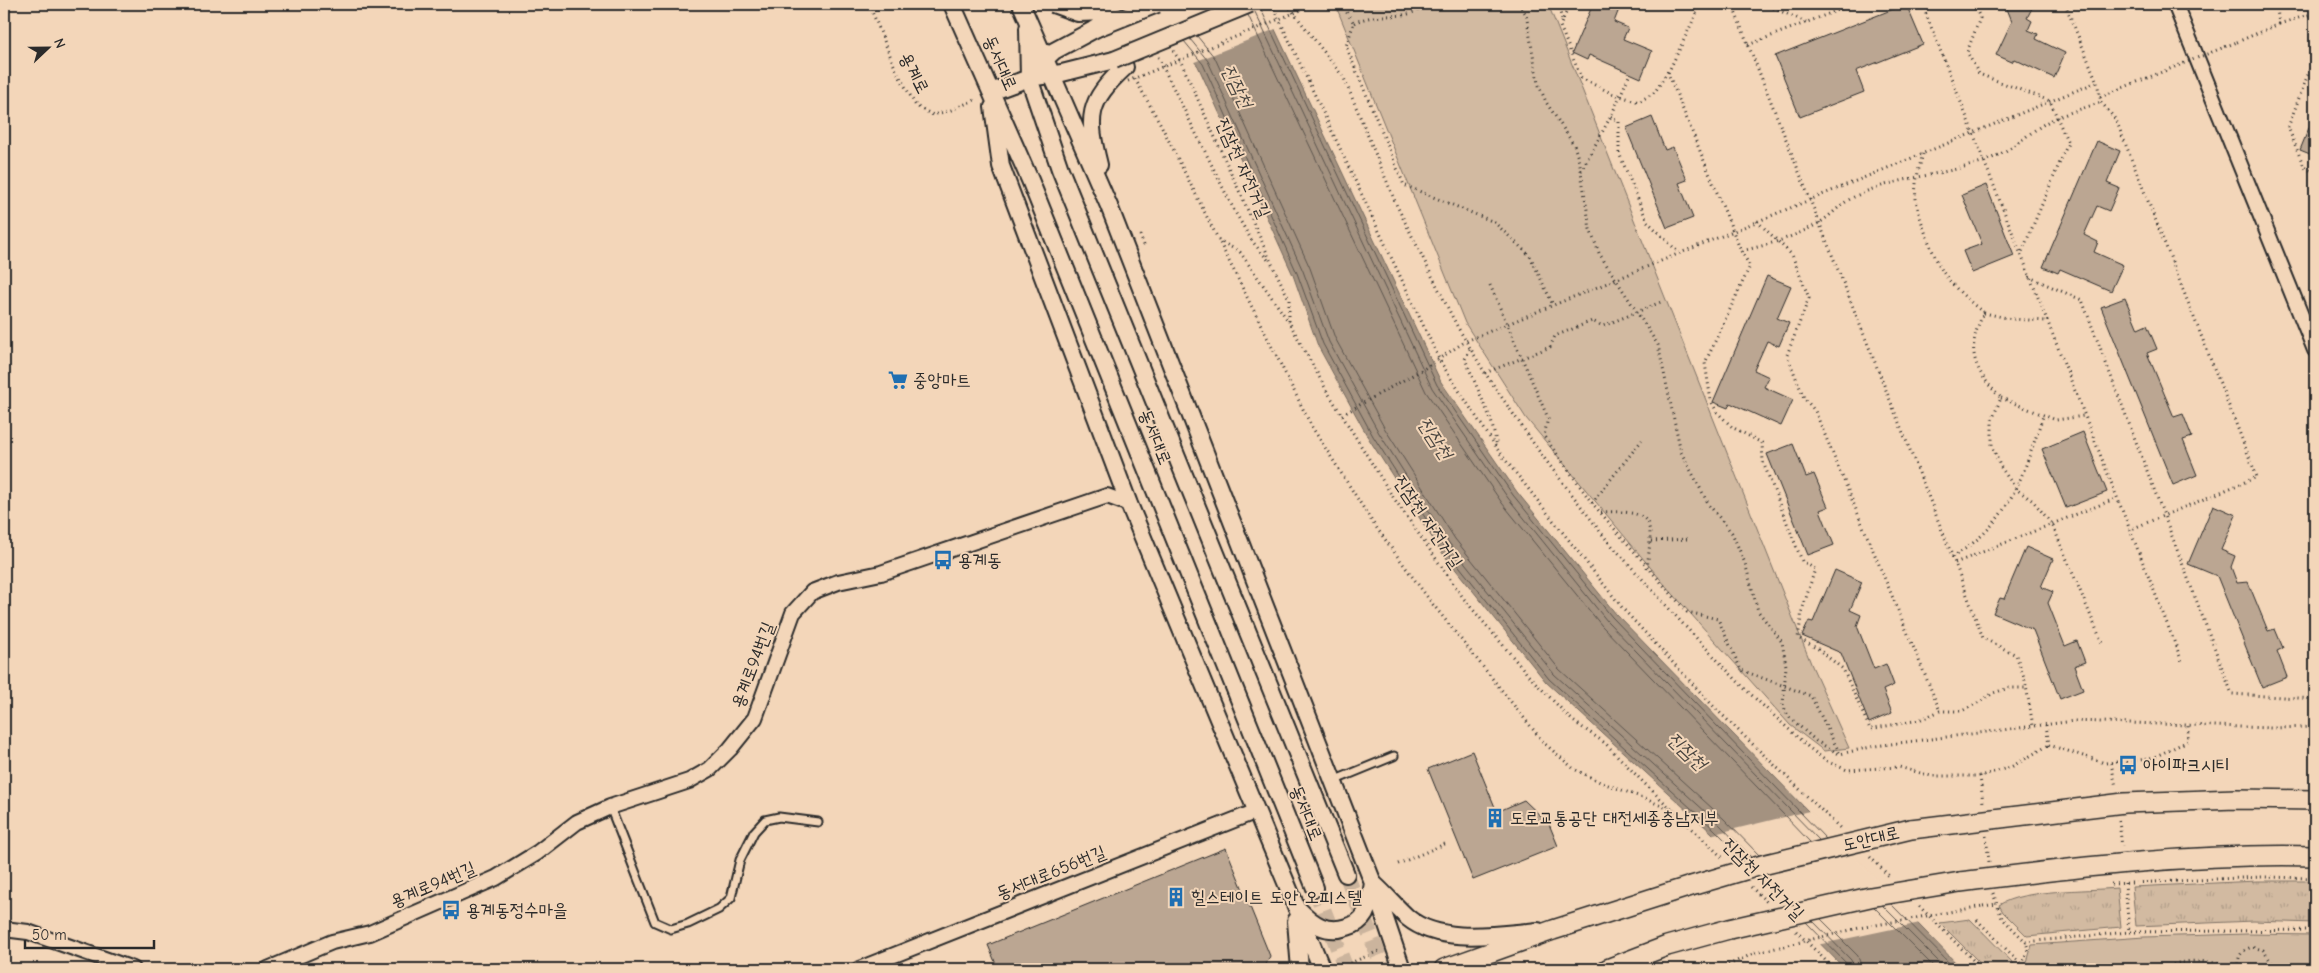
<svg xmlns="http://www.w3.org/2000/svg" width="2319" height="973" font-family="'Comic Neue','Poor Story',sans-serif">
<defs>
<pattern id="grass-tufts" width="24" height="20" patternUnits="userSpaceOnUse" patternTransform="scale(1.25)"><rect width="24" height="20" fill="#d2baa1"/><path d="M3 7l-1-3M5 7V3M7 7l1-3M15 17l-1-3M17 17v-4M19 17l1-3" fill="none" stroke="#b4a08b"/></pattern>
</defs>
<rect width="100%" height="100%" fill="#f3d6b9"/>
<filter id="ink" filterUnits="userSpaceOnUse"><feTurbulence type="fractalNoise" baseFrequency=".02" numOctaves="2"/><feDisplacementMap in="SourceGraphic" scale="10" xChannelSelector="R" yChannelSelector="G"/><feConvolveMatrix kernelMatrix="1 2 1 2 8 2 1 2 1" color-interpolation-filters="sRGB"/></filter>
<g filter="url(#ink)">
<path fill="url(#grass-tufts)" stroke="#7e7266" d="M2257 881H2315V923L2253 921 2136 926 2132 887Z
M2117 888 2121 927 2027 936 2003 912 1999 905C2023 889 2087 891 2117 888Z
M1970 919 2019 969H1986L1940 923Z"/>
<path fill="#d2baa1" stroke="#7e7266" d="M1346 4H1548L1812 666 1849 748 1824 751 1790 725 1665 585 1526 418 1465 323 1338 11Z
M2247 934 2315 935V969H2034L2027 962 2032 945 2144 937Z"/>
<path fill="#a49280" stroke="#74695e" d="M1146 4H1263L1441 382 1517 492 1616 614 1962 969H1845L1711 832 1546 682 1440 550 1369 439 1318 346 1293 275 1198 66Z"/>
<path fill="#f3d6b9" d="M1143 4H1266L1278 28 1192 63Z
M1809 811 1920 923 1817 945 1710 835Z"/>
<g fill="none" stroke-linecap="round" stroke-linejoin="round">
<path stroke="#5b544d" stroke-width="1" d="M1259 5 1437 385 1513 495 1612 617 1826 839
M1255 12 1432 388 1508 498 1607 621 1819 840
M1248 15 1426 392 1502 503 1602 626 1810 842
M1197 36 1215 58 1310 268 1335 338 1385 429 1455 539 1559 669 1724 819 1759 855
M1190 39 1208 61 1303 271 1329 342 1379 433 1449 543 1554 674 1719 824 1751 857
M1184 41 1203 64 1297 273 1323 344 1373 436 1444 547 1549 679 1714 829 1744 859
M1891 904 1955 969
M1883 906 1946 969
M1874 907 1936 969
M1821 919 1858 956 1862 969
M1813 921 1851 960 1855 969
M1806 922 1847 964 1848 969"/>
</g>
<path fill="#bba692" stroke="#2b2b2b" d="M1593 4H1621L1614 22 1628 28 1623 39 1652 51 1641 78 1589 55 1587 60 1572 53Z
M1906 4 1923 44 1856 71 1864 92 1800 117 1775 56Z
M2005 4H2034L2027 18 2032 21 2028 30 2038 34 2036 39 2065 53 2054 78 2014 59 2012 62 1996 55 2012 21Z
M2315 113V156L2300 150Z
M1652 117 1665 150 1673 147 1687 180 1679 183 1693 218 1667 228 1626 128Z
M2097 141 2120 151 2107 183 2119 188 2109 211 2097 206 2084 235 2098 242 2094 252 2123 265 2111 291 2060 269 2058 273 2043 267Z
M1986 185 2014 256 1972 273 1963 251 1982 244 1962 195Z
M1767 276 1791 286 1777 318 1789 323 1779 346 1767 341 1754 370 1769 377 1764 387 1793 400 1781 426 1730 403 1728 408 1713 402Z
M2125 298 2138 329 2147 325 2157 349 2147 353 2174 417 2183 414 2192 437 2183 440 2197 475 2173 485 2101 307Z
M2083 432 2107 492 2066 508 2042 449Z
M1793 444 1806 477 1814 474 1828 507 1820 510 1834 545 1808 555 1767 454Z
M2213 505 2236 515 2221 550 2235 556 2231 567 2237 583 2248 582 2268 631 2275 629 2283 648 2277 651 2287 677 2262 687 2217 576 2188 564Z
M2026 547 2053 559 2041 587 2053 592 2048 603 2065 646 2077 641 2085 662 2074 666 2083 690 2060 699 2033 630 1993 613 2000 598 2004 599Z
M1835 570 1862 582 1850 610 1861 615 1857 626 1874 669 1886 664 1894 685 1883 690 1892 713 1869 723 1841 653 1802 636 1809 621 1813 622Z
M1472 751 1497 812 1524 800 1549 824 1558 846 1473 880 1428 769Z
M1226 848 1270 956 1264 969H998L988 945Z"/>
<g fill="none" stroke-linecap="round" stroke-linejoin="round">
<path stroke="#cbb49d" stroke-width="16" stroke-dasharray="16 8" stroke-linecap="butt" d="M1346 874 1384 969
M1315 888 1346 969"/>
<defs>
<path id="service" d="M1333 781 1394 756
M610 807 655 922 671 929 688 924 719 909 731 898 740 860 754 832 765 820 779 817 818 822"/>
<path id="minor" d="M2175 4 2315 350
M4 929 28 932 133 969
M268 969 332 942 370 933 496 878 537 853 577 822 610 807 689 781 710 769 730 749 755 718 793 613 812 592 838 582 881 573 1107 496 1129 504
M859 969 1257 811"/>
<path id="tertiary" d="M952 4 1030 180 1315 888
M1021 4 1109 206 1373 883 1402 969
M1028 28 1029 78 1060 169 1346 874
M1038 66 1054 51 1097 28
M991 92 1029 78 1062 73 1114 60
M993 107 1001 166 1129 504 1322 969
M1099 165C1087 117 1087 102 1125 67
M1375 885C1387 896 1397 908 1408 918 1441 945 1499 934 1538 931
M1299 910C1313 924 1326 934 1347 927 1355 925 1361 921 1365 914 1370 904 1371 894 1373 883
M1296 921 1300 969"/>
<path id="secondary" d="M1911 829 2124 803 2236 799 2315 800
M1960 882C2077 867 2197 853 2315 856
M1444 969 1553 930 1691 886
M1607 969 1667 946 1729 929"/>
</defs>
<use href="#service" stroke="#2b2b2b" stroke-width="11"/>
<use href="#minor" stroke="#2b2b2b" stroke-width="18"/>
<use href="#tertiary" stroke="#2b2b2b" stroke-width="20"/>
<use href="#secondary" stroke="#2b2b2b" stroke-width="22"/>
<path stroke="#2b2b2b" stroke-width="3" stroke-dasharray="1 4" stroke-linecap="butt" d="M869 4 896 70 916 106 933 115 951 110 977 99
M1272 4 1441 363 1500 453 1624 610 1716 709 1840 828
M1287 4 1344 78 1397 206 1457 326 1485 373 1541 454 1606 539 1683 624 1745 689 1807 746 1826 761 1847 770 1899 767 1931 776H1980L2011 767 2049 745
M1341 4 1354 23 1346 46 1404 185 1494 222 1530 256 1553 305
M1518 4 1526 14 1538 83 1546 102 1574 145 1580 165 1590 229 1599 253 1658 345 1681 452 1709 505 1732 533 1745 563 1758 611 1782 642 1786 666 1783 705 1788 716 1816 741 1839 754
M1558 4 1562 20
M1570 4 1560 26 1581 78 1611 93 1639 102 1655 92 1668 71
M1701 4 1668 73 1741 251C1768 245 1795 237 1819 223 1832 215 1842 202 1856 196 1897 176 1944 176 1987 160 2009 152 2025 136 2044 124 2061 114 2083 109 2101 102
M1732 4 1955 563 1983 638 2016 655 2025 680 2033 726
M1764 4 1806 22
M1922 4 2183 664
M1974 4 1980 18 1967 52 1979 74 2050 101 2068 143 2021 254
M2065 4 2097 82 2101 102 2116 120 2257 477 2129 530
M2267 4 2277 9 2289 4
M1311 6 1316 4
M1354 23C1381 9 1405 24 1426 4
M2279 24 2315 13
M2237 42 2279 24 2277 9
M1748 45 1854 4
M1173 51 1181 62 1272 264 1289 299V322L1327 391 1391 494 1464 599 1529 676 1573 721 1605 743 1645 784 1724 859
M2315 56 2288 127 2304 167 2315 173
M1158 57 1235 212 1252 241 1268 260
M1135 79 1160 123 1312 427 1373 523 1431 602 1544 743 1574 769 1600 782 1638 796 1674 811
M2100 97 2137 82
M1611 116 1619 122V153L1647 221 1679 253
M1923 154C1919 168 1914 184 1916 199 1919 220 1933 255 1943 272 1953 287 1970 302 1984 313 1965 349 1973 370 2001 398L1992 420V445L2000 466 2016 489 2033 501 2052 524 2103 645
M1581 171 1611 116 1629 76
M1757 221 1792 255 1809 298 1787 355 1804 398 1815 411 1940 711
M1140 235 1145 248
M1218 240 1240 252 1289 322
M1741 251 1750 266 1705 363 1711 401 1717 412 1732 427 1762 443 1763 462 1802 561 1815 569 1802 611 1798 638 1818 649 1843 669 1870 729 1919 720 1940 711H1962L1983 700 1993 693 2009 688H2026
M2029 277 2082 300 2232 694 2315 699
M1490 285 1548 418 1544 436 1592 503 1687 612 1718 619 1741 670 1811 696 1840 754 1875 746 2074 721 2271 728 2315 727
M1984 313 2012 319 2046 321
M1470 349 1465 359 1491 420 1497 446
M1485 373 1550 347 1555 336 1592 321 1603 326 1661 302
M2001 398 2056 420 2084 416
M1342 415 1425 368 1466 341 2097 82
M1592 503 1642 440
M1601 512C1655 510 1653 520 1647 568
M1651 541 1688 539
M1952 557C2010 524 2023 475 2043 416
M1955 563 2117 498
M2311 624 2315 635
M2046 725 2049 745 2105 763 2150 759 2188 741V724
M2111 763 2116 787
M1980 776 1983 803
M2119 821 2122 847
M1986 836 1989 862
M1870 857 1890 877
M1398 864 1447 843
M2125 883 2129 932
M2111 884 2261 877 2315 878
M1751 887 1768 903
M1993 893 2002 918 2026 942 2129 932 2315 930
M1919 906 1982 969
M1983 906 1997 904
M1977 920 2026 969
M1796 931 1834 969
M2022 965 2028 949 2026 942
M1336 969 1379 951
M1719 969 1755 953
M2164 969C2192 953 2221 966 2251 969
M2239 969C2237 957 2240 951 2252 947L2263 950 2276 969"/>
<use href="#service" stroke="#f3d6b9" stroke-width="7"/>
<use href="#minor" stroke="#f3d6b9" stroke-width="14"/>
<use href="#tertiary" stroke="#f3d6b9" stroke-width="16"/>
<use href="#secondary" stroke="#f3d6b9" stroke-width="19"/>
<defs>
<path id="tertiary-bridge" d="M1053 4 1078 13 1107 12 1123 18
M1097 28 1157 4
M1114 60 1250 4"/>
<path id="secondary-bridge" d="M1691 886 1762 865 1911 829
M1729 929 1870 897 1960 882"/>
</defs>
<use href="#tertiary-bridge" stroke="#2b2b2b" stroke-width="20" stroke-linecap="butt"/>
<use href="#secondary-bridge" stroke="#2b2b2b" stroke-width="22" stroke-linecap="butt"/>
<path stroke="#2b2b2b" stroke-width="3" stroke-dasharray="1 4" stroke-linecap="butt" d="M1128 81 1311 6
M2137 82 2237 42
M1755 953 1859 928 1983 906"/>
<use href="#tertiary-bridge" stroke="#f3d6b9" stroke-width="16"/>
<use href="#secondary-bridge" stroke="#f3d6b9" stroke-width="19"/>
</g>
</g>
<defs>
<symbol id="supermarket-bare" viewBox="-9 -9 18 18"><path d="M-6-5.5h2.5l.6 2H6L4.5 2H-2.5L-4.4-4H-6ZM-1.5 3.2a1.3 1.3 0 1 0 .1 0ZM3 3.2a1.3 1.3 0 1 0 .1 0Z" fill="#1f6fb2" stroke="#f3d6b9" stroke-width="2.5" paint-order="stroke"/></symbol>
<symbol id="bus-bare" viewBox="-9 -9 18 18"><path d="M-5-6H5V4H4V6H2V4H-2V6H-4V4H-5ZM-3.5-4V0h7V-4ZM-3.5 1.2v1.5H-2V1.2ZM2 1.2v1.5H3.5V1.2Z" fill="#1f6fb2" stroke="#f3d6b9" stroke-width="2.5" paint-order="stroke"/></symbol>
<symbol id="building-bare" viewBox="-9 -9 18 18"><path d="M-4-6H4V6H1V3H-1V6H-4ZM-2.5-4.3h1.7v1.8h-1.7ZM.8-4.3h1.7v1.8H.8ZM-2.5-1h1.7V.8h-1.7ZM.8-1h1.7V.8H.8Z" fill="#1f6fb2" stroke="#f3d6b9" stroke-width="2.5" paint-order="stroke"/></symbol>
</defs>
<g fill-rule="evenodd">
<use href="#supermarket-bare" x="884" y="366" width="28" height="28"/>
<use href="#bus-bare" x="929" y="546" width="28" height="28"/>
<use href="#bus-bare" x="2114" y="751" width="28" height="28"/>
<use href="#building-bare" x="1481" y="804" width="28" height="28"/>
<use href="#building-bare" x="1162" y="883" width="28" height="28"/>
<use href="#bus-bare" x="437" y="896" width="28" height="28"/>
</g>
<g text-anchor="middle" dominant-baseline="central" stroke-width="4" stroke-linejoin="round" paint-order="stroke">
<g font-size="18" fill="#2b2b2b" stroke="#f3d6b9">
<text transform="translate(1000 63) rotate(66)">동서대로</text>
<text transform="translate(914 73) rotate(63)">용계로</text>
<text transform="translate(1243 168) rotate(66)">진잠천 자전거길</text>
<text transform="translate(1155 437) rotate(68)">동서대로</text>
<text transform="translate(1428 522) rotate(56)">진잠천 자전거길</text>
<text transform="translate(753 665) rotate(-69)">용계로94번길</text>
<text transform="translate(1306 813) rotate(68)">동서대로</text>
<text transform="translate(1871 839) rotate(-13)">도안대로</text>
<text transform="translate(1051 873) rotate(-22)">동서대로656번길</text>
<text transform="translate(1763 879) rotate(45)">진잠천 자전거길</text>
<text transform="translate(433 885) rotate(-23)">용계로94번길</text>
</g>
<g font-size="18" fill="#2b2b2b" stroke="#f3d6b9" text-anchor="start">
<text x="913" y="380">중앙마트</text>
<text x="958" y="560">용계동</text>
<text x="2143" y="765">아이파크시티</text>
<text x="1510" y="818">도로교통공단 대전세종충남지부</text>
<text x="1191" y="897">힐스테이트 도안 오피스텔</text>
<text x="466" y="910">용계동정수마을</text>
</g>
<g font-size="19" font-style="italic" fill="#494540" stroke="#f3d6b9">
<text transform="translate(1237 86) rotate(64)">진잠천</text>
<text transform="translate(1435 438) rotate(57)">진잠천</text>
<text transform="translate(1687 751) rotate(44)">진잠천</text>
</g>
</g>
<rect width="2319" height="973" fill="none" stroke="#f3d6b9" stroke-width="20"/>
<rect x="10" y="10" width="2299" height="953" fill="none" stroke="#2b2b2b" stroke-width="2" filter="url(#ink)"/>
<g transform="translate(48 48) rotate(68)" stroke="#f3d6b9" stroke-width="4" paint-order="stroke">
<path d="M0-4L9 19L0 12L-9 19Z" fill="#2b2b2b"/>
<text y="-8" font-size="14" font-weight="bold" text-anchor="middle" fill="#2b2b2b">N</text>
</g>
<path d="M25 940v8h129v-8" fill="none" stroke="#2b2b2b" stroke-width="2.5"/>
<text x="32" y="940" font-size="15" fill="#2b2b2b" stroke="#f3d6b9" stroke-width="4" paint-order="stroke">50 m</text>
</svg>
